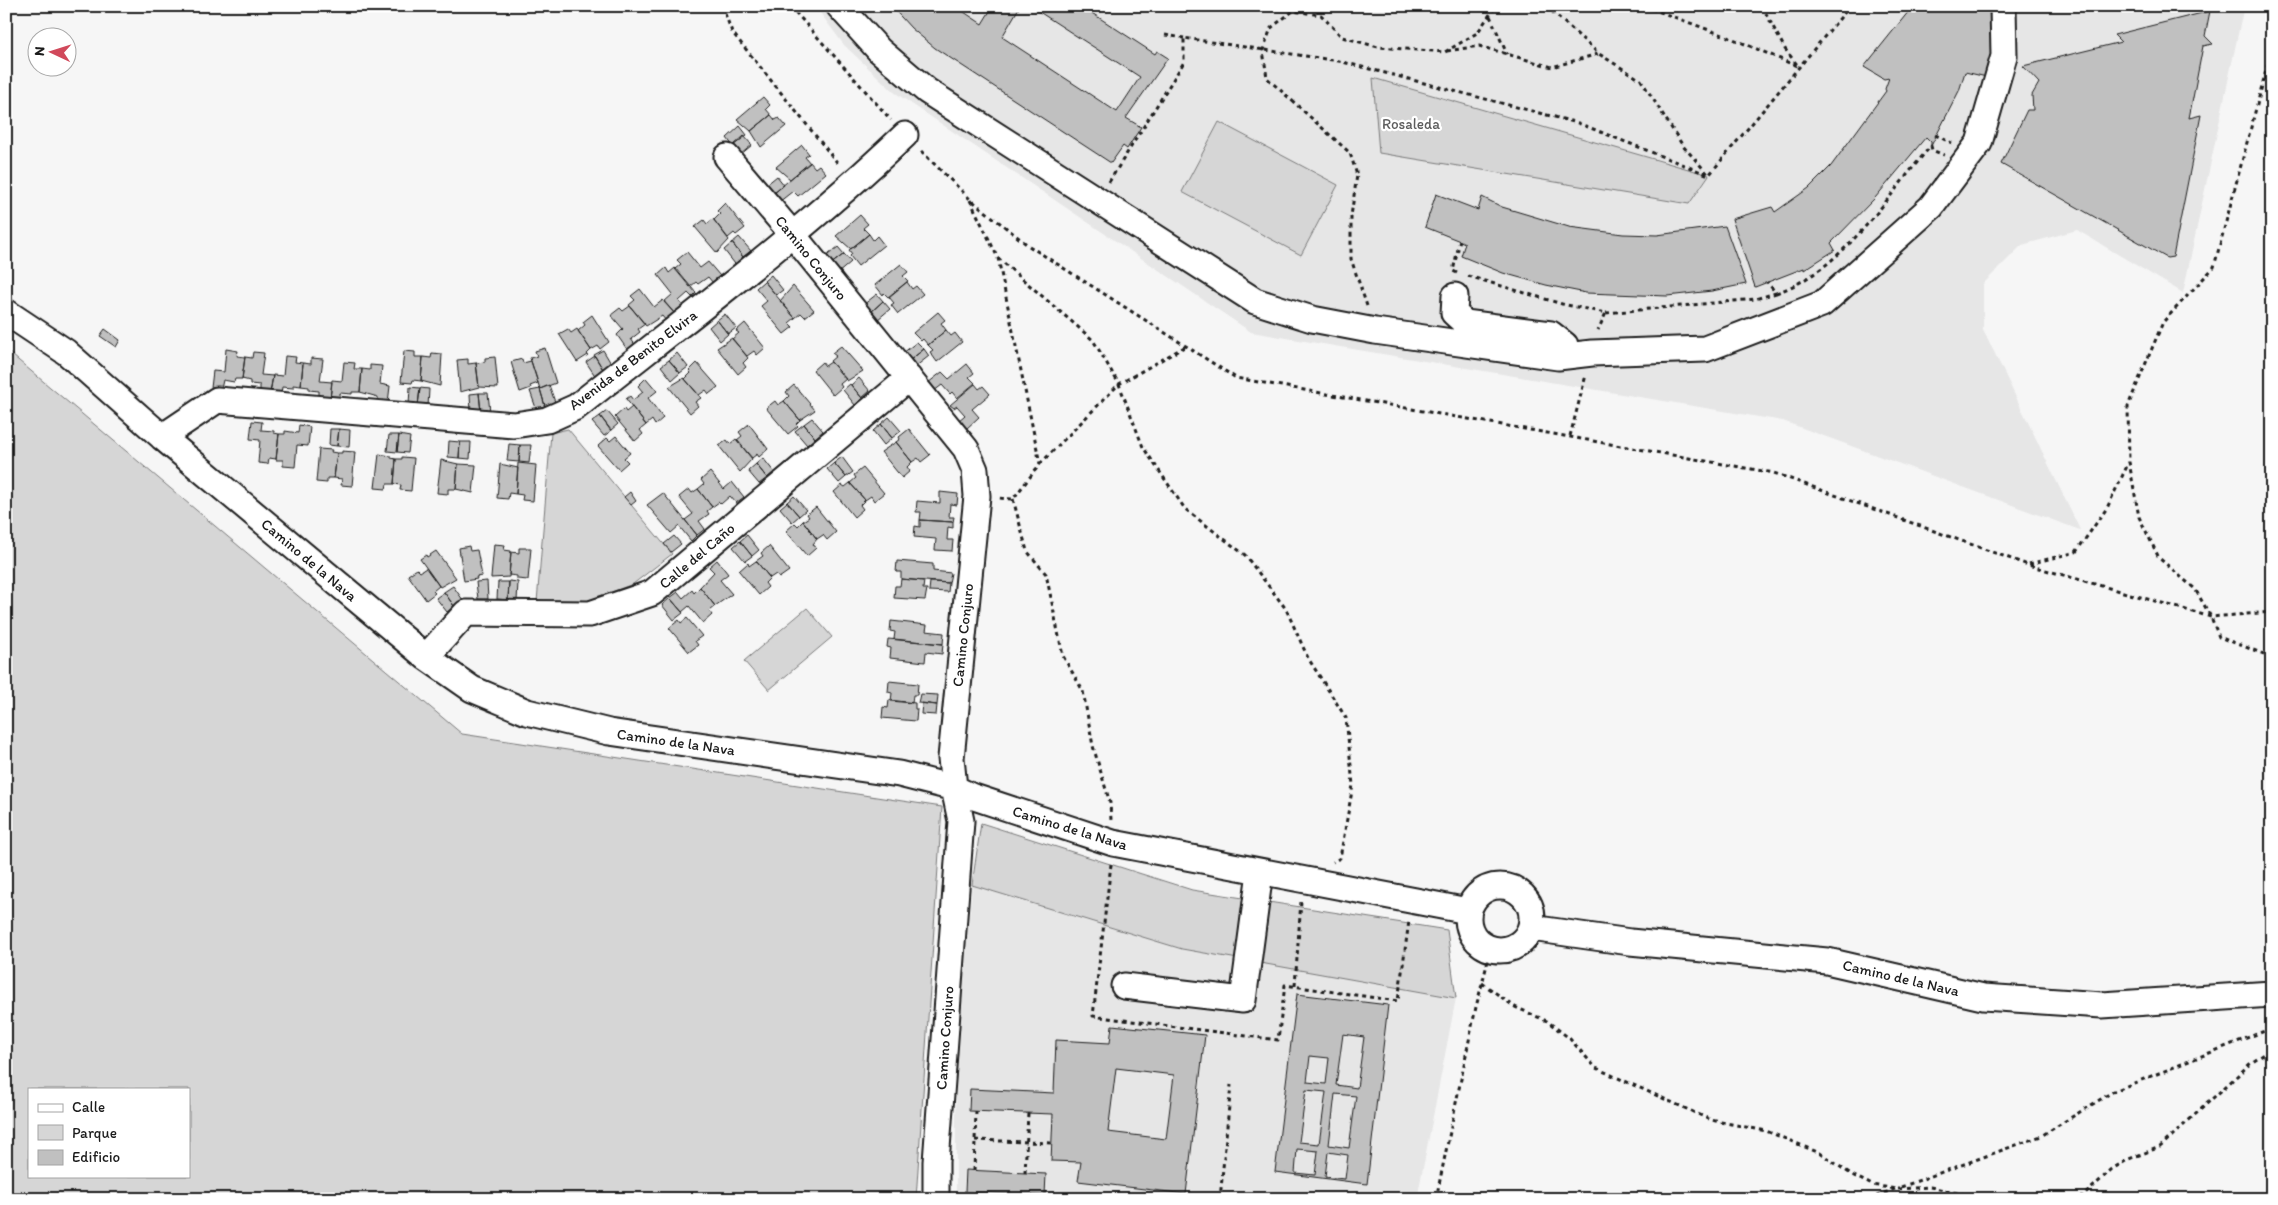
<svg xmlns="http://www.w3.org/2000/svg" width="2278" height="1205" font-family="Itim,sans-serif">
<rect width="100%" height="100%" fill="#f6f6f6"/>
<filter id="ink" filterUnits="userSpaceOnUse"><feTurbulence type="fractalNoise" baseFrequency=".02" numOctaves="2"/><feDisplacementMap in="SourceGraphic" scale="10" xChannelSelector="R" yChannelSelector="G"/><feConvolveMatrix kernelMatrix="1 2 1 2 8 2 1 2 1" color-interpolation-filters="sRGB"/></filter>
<g filter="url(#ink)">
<path fill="#e6e6e6" d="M815 6H2244L2183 293 2077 230 2022 245 1983 284V329L2080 530 1783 421 1251 332 894 92 844 45Z
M972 885 1182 949 1456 998 1417 1199H956V1066Z"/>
<path fill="#d6d6d6" stroke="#797979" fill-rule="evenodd" d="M1373 78 1709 175 1689 204 1379 153Z
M1219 122 1338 185 1301 255 1182 192Z
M6 350 462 734 942 807 916 1199H6ZM29 1089H189V1176H29Z
M568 429 672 554 633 584 587 601 537 602 551 433Z
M807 608 832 637 769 690 744 661Z
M981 823 1192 890 1447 930 1456 998 1182 949 972 885Z"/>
<path fill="#c0c0c0" stroke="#1c1c1c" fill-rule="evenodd" d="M891 6H955L982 24 993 6H1020L1002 37 1117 112 1140 77 1030 6H1081L1155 54 1157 51 1168 58 1126 118 1141 127 1127 149 1123 146 1111 163 935 48 911 28Z
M1913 6H2003L1991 78 1965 72 1959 91 1931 146V142L1926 137 1875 198 1831 243 1835 250 1804 270V268L1755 287 1732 219 1772 207 1775 212 1809 188 1831 166 1886 91 1885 89 1889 78 1884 79 1864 67Z
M2210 11 2205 36 2213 44 2203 46 2192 103 2189 118 2201 115 2173 257 2167 258 2001 164 2027 110H2033L2032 95 2039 83 2023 66 2121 42 2114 35Z
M763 97 770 105 766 109 771 115 751 131 737 119Z
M771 115 775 120 779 118 786 126 761 147 751 131Z
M740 126 747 135 733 146 727 138Z
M744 136 752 145 740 155 733 146Z
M802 145 809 154 805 157 810 163 790 179 776 167Z
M810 162 815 168 819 165 826 173 798 196 793 191 779 202 773 194Z
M777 176 784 185 773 194 766 185Z
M1436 194 1478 210 1482 197 1502 207 1569 227 1623 234 1657 235 1725 226 1746 284 1712 291 1667 296 1586 293 1546 285 1503 273 1461 256 1465 243 1425 227Z
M725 203 745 228 736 235 734 233 728 238 714 220 720 214 717 211Z
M860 215 868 224 863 228 869 234 851 249 836 236Z
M713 219 729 240 717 253 695 227 704 220 707 224Z
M869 234 873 240 877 236 884 245 858 266 850 256 852 254 849 250Z
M739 237 751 251 743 257 732 243Z
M732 243 743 257 735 264 724 250Z
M838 247 844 254 830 265 824 258Z
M687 252 700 268 708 262 720 276 713 283 708 277 698 284 696 282 690 287 675 269 681 264 677 260Z
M844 254 851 262 837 274 830 265Z
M901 264 908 272 903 276 908 281 888 297 884 293 883 295 875 285Z
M666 268 669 273 675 268 696 293 692 297 688 293 679 301 684 307 675 314 664 302 673 294 658 275Z
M771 275 783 290 776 295 764 281Z
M764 281 795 318 789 323 793 327 784 334 761 306 767 301 756 288Z
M907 282 912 289 916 286 923 294 898 314 891 305 894 303 889 297Z
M793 286 814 310 805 317 801 313 795 318 780 301Z
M640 289 654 307 663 300 675 314 666 321 662 316 646 326 629 305 635 300 631 296Z
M877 294 883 301 870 313 863 305Z
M883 301 890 309 877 320 870 313Z
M630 306 645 324 638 329 640 332 631 339 636 346 629 352 617 335 623 329 611 315 620 308 623 311Z
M938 312 945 320 941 323 946 330 928 345 923 339 921 341 913 333Z
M725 314 736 328 728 334 717 320Z
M592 315 609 342 600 349 598 346 591 350 578 331 585 325 583 322Z
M717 320 728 334 720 341 709 327Z
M745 323 765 348 757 355 754 351 747 356 732 339 739 333 736 331Z
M105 329 120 340 116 347 100 336Z
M568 329 571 333 577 329 591 350 587 354 588 355 577 362 559 334Z
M946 330 951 336 955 333 962 342 937 362 930 352 933 350 928 345Z
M732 338 748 358 743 363 746 367 738 374 717 348Z
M917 342 924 349 909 361 903 353Z
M841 346 863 371 847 381 830 361 836 356 832 353Z
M545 348 556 383 540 389 530 358 537 356 535 351Z
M226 349 238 351 237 356 245 357 242 379H235L234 382 223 380 221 389 211 388 213 371 224 372Z
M924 349 929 356 915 367 909 361Z
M603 350 612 365 604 371 594 355Z
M404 351 415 352V357H423L421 381 413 380 412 383 401 382Z
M253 352 264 353 261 375 273 376 270 393 260 392V385L250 384V381L242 379 245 357 252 358Z
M432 353 442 354 440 386 421 381 423 357 431 358Z
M677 353 688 367 680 373 669 360Z
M285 356 296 357 295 362 303 363 301 386 293 385V388L282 387 281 394 270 393 273 375 283 376Z
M595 356 604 371 596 377 586 362Z
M495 357 498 388 479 387 476 363 485 362V358Z
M311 358 323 359 320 381 332 382 330 399 319 398V391L309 390V387L301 386 303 363 311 364Z
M468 359V364L476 363 479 387 460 392 457 360Z
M522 359 523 363 531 361 538 383 530 386 531 388 520 392 511 362Z
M669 360 680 373 672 380 661 366Z
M344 362 355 363 354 369H362L360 392H352V394L340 393V400L330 399 332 380 342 381Z
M822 362 825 366 831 362 846 379 840 384 842 387 833 395 813 370Z
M697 363 718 387 709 394 706 390 699 395 685 379 691 373 689 371Z
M967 364 974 373 969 377 975 383 957 398 952 392 950 394 942 385 934 391 928 383 942 372 949 379Z
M370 365 382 366 380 384 390 386 388 403H378V397L360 392 362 369 370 370Z
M646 378 657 391 648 398 663 418 655 425 652 420 646 425 626 399 630 396 633 400 643 392 638 386Z
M684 378 701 398 695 402 698 406 690 413 669 387Z
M859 378 870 391 862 398 851 385Z
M850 384 862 398 855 405 843 390Z
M975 384 979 389 983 386 990 394 972 409 979 417 966 429 958 421 965 415 957 406 954 408 950 405Z
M549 385 555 402 545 406 540 389Z
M794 385 815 410 800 420 784 401 789 396 786 392Z
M410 387 420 388 418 406 409 405Z
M420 388 429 389 428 407 418 406Z
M540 389 545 406 536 408 530 391Z
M479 393 481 412 471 411 470 394Z
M479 393H488L490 412H481Z
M775 401 778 405 784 401 800 420 796 424 798 426 788 434 766 408Z
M632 407 646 425 640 430 643 434 635 441 615 417 624 409 626 412Z
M607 411 618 424 611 430 600 416Z
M600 416 611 431 604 436 592 422Z
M889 417 901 431 892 438 881 424Z
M812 418 823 431 815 438 804 424Z
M252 421 262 422 261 430 274 431V433L279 434 276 459 269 458 268 464 258 463 260 440 250 439Z
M749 424 768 449 759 457 757 454 752 458 737 440 742 436 739 432Z
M804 424 815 438 807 445 795 431Z
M881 424 892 438 884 445 873 431Z
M299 425 310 427 308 446 297 445 295 467 283 466V460H276L279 434H285V431L298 433Z
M330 429H339L337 446 329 445Z
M339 429 350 430 349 447 337 446Z
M909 429 930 455 921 462 918 458 912 462 896 442 900 439 899 437Z
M389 435H399L397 452 387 451Z
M399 435 410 437 408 453 397 452Z
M616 436 630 453 624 458 628 462 619 470 598 446 607 438 610 441Z
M736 439 752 459 740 472 719 446 727 440 730 444Z
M449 441 460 442 459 458 448 457Z
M460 442H471L470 459 459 458Z
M896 442 912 462 907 467 910 471 902 478 881 452Z
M509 444 520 445 519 462 507 461Z
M520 445H531L529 463 519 462Z
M319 449 332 450 331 452 337 453 334 478H327V483L316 482Z
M342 451 355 452 352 486 341 485 342 479 334 478 337 453H342Z
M379 454 391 456V458L396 459 394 484H387L386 489 375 488Z
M402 457 414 458 411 491 400 490 401 485 394 484 396 459H402Z
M842 457 853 472 846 477 834 463Z
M763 458 774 472 767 478 756 464Z
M441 460 458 464 456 489H448V494L437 493Z
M518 463 536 465 533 501 522 500 523 495 516 494Z
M834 463 846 477 839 483 827 469Z
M458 464 476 465 473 493 456 489Z
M500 464 518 468 516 494 509 493 508 499 497 498Z
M756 464 767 478 759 484 748 471Z
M863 468 884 493 874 501 871 496 865 500 850 483 856 478 854 475Z
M710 472 724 489 732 482 744 497 736 503 730 496 721 504 719 502 712 507 698 489 704 484 701 480Z
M850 483 865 500 860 505 863 509 854 517 834 492 842 485 845 487Z
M689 489 692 493 698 489 712 507 707 511 709 514 699 521 705 529 697 535 685 520 693 514 679 497Z
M630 492 636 501 631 505 624 497Z
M940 492 958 494 957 505 950 504 949 517H954L953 522 920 520 921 512H916L917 501 940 503Z
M663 493 697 535 691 541 679 526 671 533 647 505Z
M794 496 806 510 799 516 787 502Z
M787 502 799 516 792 522 780 508Z
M816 507 836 532 827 540 823 535 817 539 803 521 809 517 807 514Z
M920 520 953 522V528L948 527 947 540H953L952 551 935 550 936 539 914 537 915 526 920 527Z
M803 521 817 539 813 544 816 548 807 556 786 531 795 523 798 526Z
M747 535 759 550 752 556 740 541Z
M674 536 681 544 671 552 664 544Z
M740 541 752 556 745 561 733 547Z
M494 544 505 545 504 550 511 551 509 577 491 578Z
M469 546 470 551 477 550 482 576 476 577 477 579 464 581 459 548Z
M769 546 789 571 779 578 776 574 770 578 756 561 763 556 761 553Z
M519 548H531L528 580 517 579V576L509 575 511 552 519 553Z
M436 551 456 578 440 587 420 559 426 555 427 557Z
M717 560 728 574 720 580 732 594 715 606 700 587 714 572 709 567Z
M756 561 770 578 765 583 768 587 759 595 739 571 748 563 749 566Z
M897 561 933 564V571L951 573 949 583 901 579V572H896Z
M426 568 439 586 433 591 435 593 426 600 408 575 417 569 420 572Z
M901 579 924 581 923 589H927L925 600 894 598 895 586H900Z
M487 581 488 599H478L476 582Z
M509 581 518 582 517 601 508 600Z
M498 582H509L508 600 497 599Z
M930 582 949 583 948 592 929 591Z
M453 586 463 600 454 606 444 592Z
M700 587 715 606 709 611 712 615 703 623 689 606 682 612 670 598 678 592 683 598 692 590 694 593Z
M444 592 454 606 447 612 436 598Z
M670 598 683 613 674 620 662 605Z
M687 618 702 636 695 641 698 645 689 652 669 628 679 620 681 623Z
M891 621 927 625 926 631 944 633 943 644 894 639 895 632 890 631Z
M888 639 943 644 942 654 926 652 925 662 890 658 891 648 887 647Z
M889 681 918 684 917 695H913L912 703 891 701 892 693 888 692Z
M920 694 938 695 937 705 918 703Z
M889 700 915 703V709H917L916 721 882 718 883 707 888 708Z
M922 703 937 705 936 715 921 714Z
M1297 994 1388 1005 1367 1184 1275 1172ZM1343 1034 1364 1037 1357 1088 1336 1085ZM1310 1056 1329 1058 1326 1084 1307 1082ZM1306 1090 1326 1092 1319 1144 1299 1142ZM1335 1094 1356 1096 1349 1148 1329 1145ZM1297 1149 1318 1151 1315 1175 1295 1173ZM1328 1152 1348 1155 1345 1179 1325 1177Z
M1112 1025 1205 1035 1186 1194 1078 1181 1081 1162 1051 1161 1053 1114 969 1111 970 1089 1054 1093 1056 1040 1110 1043ZM1116 1068 1174 1075 1166 1139 1108 1132Z
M966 1170 1046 1174 1045 1195 965 1192Z"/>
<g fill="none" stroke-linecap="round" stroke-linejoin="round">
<defs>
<path id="minor" d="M839 6 879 50 927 91 1255 301 1312 319 1375 331 1558 357 1592 353 1705 349 1822 304 1931 207 1979 143 2004 56 2003 6
M727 157 793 235 966 449 975 470 977 496 951 758 954 788 961 821 936 1162V1199
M1455 296 1454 313 1465 323 1551 334 1565 345 1558 357
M6 312 66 352 162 437 426 657 472 689 527 712 609 732 899 774 954 788 971 796 1113 843 1468 911
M162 437 217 400 514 425 547 420 576 407C687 319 802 233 905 135
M426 657 466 613 590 614 652 593 909 378
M1468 918a32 32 0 1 1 64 0a32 32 0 1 1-64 0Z
M1531 928 1630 942 1827 961 1983 997 2102 1005 2272 994
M1124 986 1243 1000 1260 872"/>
</defs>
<use href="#minor" stroke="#1c1c1c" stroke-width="29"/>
<path stroke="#1c1c1c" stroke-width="3" stroke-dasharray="4 4" stroke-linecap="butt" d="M722 6 732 32 840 166
M790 6 891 120
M1546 6 1599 54 1641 80 1683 146 1708 174
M1644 6 1731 38 1799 67
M1762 6 1785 49 1798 66
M1490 16 1507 54
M1165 35 1184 38
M2272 48 2214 267 2163 322 2128 406 2129 462 2139 517 2159 558 2195 589 2211 617 2219 637 2272 657
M1447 51 1479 46 1552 67 1598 54
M1935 135 1952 143
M921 151 970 199 1029 246 1236 378 1774 473 2028 565 2211 617 2272 612
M1109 182 1184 62V38L1339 61 1578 123 1709 175 1850 6
M970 200 998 258 1040 464 1013 499 998 498
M998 258 1093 340 1119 384 1143 447 1185 509 1245 555 1286 609 1308 658 1346 718 1353 785 1340 858 1333 862
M1457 273 1453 271 1460 240
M1468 276 1562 304 1606 313 1598 330
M1776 293C1845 269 1885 198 1931 146L1932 150 1944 155
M1367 306 1351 259V216L1357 175 1350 153 1267 78 1263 50 1271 28 1293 11 1321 15 1342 37 1378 47 1445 52 1477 33 1496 6
M1606 313 1755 299 1776 293 1767 282
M1570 436 1586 375
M1040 464 1119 384 1186 346
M1013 499 1027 551 1046 574 1063 656 1083 691 1093 746 1110 803 1111 820
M2029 564 2076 552 2107 508 2129 462
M1111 864 1093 1016 1278 1040 1285 985 1398 1001 1409 921
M1482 983 1515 1007 1547 1021 1569 1038 1596 1068 1711 1120 1766 1131 1820 1153 1854 1176 1872 1185 1896 1189 1930 1187 1985 1199
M1295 986 1301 901
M975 1140 1052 1143
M974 1171 976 1111
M1025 1173 1028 1113
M1901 1187 2041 1136 2114 1091 2272 1028
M1220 1199 1231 1085
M1436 1199 1476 1007 1491 949
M1869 1199 1895 1189
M2080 1199 2112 1169 2129 1159 2160 1147 2251 1063 2272 1049"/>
<use href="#minor" stroke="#fff" stroke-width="25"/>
</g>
</g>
<g text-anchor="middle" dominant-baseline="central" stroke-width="4.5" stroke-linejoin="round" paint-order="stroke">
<g font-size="15" fill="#5d5d5d" stroke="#fff">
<text x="1411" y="124">Rosaleda</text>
</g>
<g font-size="15" fill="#1c1c1c" stroke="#fff">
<text transform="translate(811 258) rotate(51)">Camino Conjuro</text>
<text transform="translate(633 360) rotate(-37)">Avenida de Benito Elvira</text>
<text transform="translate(697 556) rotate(-40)">Calle del Caño</text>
<text transform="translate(309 560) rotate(40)">Camino de la Nava</text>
<text transform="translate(963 635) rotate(-84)">Camino Conjuro</text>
<text transform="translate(676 742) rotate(8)">Camino de la Nava</text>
<text transform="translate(1070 828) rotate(17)">Camino de la Nava</text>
<text transform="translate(1901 978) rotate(13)">Camino de la Nava</text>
<text transform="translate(945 1038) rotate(-86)">Camino Conjuro</text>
</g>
</g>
<rect width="2278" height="1205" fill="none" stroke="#fff" stroke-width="25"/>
<rect x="12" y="12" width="2253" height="1180" fill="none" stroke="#1c1c1c" stroke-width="2" filter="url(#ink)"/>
<rect x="28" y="1088" width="162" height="90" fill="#ffffff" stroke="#a4a4a4"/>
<rect x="38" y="1104" width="25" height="8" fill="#ffffff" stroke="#a4a4a4"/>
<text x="72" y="1112" font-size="15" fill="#1c1c1c">Calle</text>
<rect x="38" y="1125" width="25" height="15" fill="#d6d6d6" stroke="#a4a4a4"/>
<text x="72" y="1138" font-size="15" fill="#1c1c1c">Parque</text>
<rect x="38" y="1150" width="25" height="15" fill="#c0c0c0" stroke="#a4a4a4"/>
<text x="72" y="1162" font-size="15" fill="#1c1c1c">Edificio</text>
<g transform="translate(52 52) rotate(274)"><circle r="24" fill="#ffffff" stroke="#a4a4a4"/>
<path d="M0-4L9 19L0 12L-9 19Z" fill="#d1495b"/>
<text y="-8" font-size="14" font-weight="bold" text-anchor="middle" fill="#1c1c1c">N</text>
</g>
</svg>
